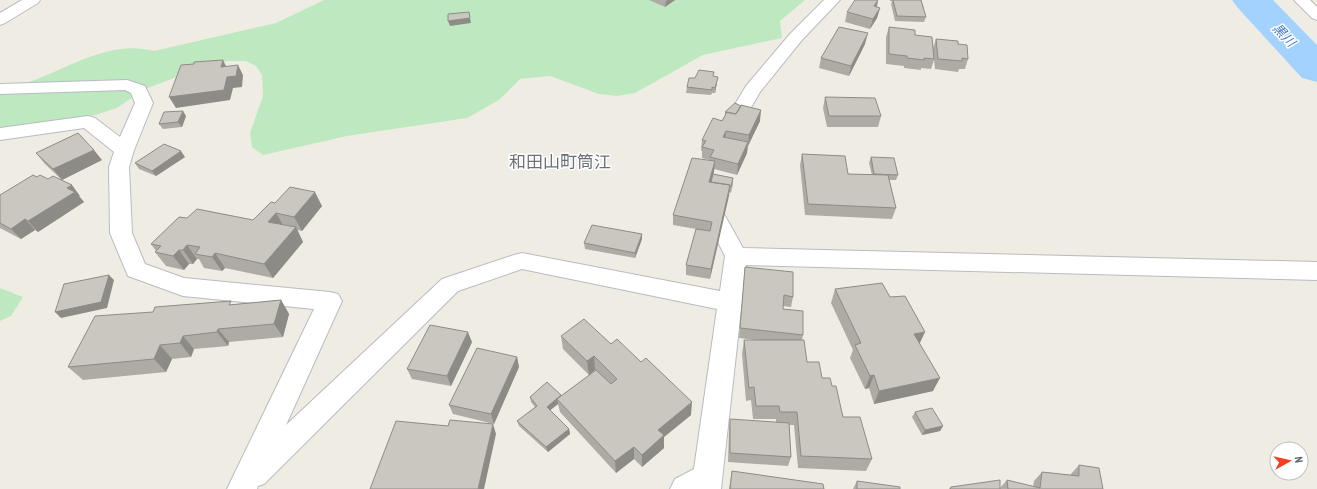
<svg xmlns="http://www.w3.org/2000/svg" width="1317" height="489" font-family="'PT Sans Narrow','Noto Sans JP',sans-serif">
<rect width="100%" height="100%" fill="#efede3"/>
<path fill="#bee9c0" d="M324 0H805L780 21 782 38 703 55 635 93 617 96 599 94 550 76 520 79 499 100 467 118 347 136 263 155 252 147 250 133 263 96 262 75 256 66 246 61H227L190 72 145 89 117 108 95 115 0 131V89C8 88 16 86 24 84 66 70 108 39 154 51L276 23Z
M0 288 23 297 11 316 0 321Z"/>
<g fill="none" stroke-linecap="round" stroke-linejoin="round">
<path fill="#a3d2ff" fill-rule="evenodd" d="M1232 0H1273L1317 45V82L1302 78 1238 8Z"/>
<defs>
<path id="minor" d="M22 0H40L38 3 5 23 0 25V13Z
M824 0H840L802 40 760 92 735 135 728 137 721 135 719 131 746 86 790 34Z
M1294 0H1310L1317 7V20L1312 18Z
M127 80 145 86 153 103 134 150 129 167 132 233 145 264 184 278 330 292 338 294 342 301 286 425 442 279 514 255 522 253 720 291 725 256 698 203 701 198 708 196 715 198 743 248 1317 262V280L746 265 721 489H670L675 479 694 469 717 309 522 269 458 291 264 484 258 486 257 489H227L314 309 183 296 128 276 110 233 109 167 114 152 84 128 0 140V128L88 116 95 118 120 137 135 103 131 93 125 90 0 94V84Z"/>
</defs>
<use href="#minor" stroke="#b8bbc0" stroke-width="2"/>
<use href="#minor" fill="#fff" fill-rule="evenodd"/>
</g>
<path fill="#aeaba5" d="M649 0H675L665 7Z
M878 0 877 7 880 8 877 18 870 29 845 22 847 12Z
M890 0H921L926 17 924 22 895 21 891 4 892 1H890Z
M889 27 915 35 933 48 936 39 958 44 968 59 965 69H959L958 72 935 69 934 60 931 69 921 68V70L904 68V66L886 64V37Z
M865 44 849 76 819 68 821 58Z
M714 77 717 82 715 93H712L711 95 686 93 687 87 695 78Z
M825 97 881 116 878 127H827L823 108Z
M725 112 760 121 748 146 747 153 737 175 714 169 713 174 733 178V184L731 193 729 192 710 279 686 275V265L696 229 673 225V215L710 161V160L702 158V151L701 150 702 140 722 121 725 116Z
M186 116 182 127 163 129 159 124Z
M36 153 102 160 62 180 45 164Z
M802 154 848 174 872 175 869 163 871 157 898 175 896 180H889L896 208 892 219 805 215 800 165Z
M185 157 156 176 139 169 135 163Z
M0 195 80 196H79L84 202 38 232 35 230 21 239 0 228Z
M275 203 322 206 302 231 297 230 303 242 273 278 225 268 222 271 204 268 199 259H197L193 264H189L184 270 166 266 155 252 156 251 151 244 187 218 253 220Z
M642 234V239L635 258 585 249 584 243Z
M745 267 793 297 791 307 783 306V309L803 335 802 340 807 362 822 378 832 386 843 417 872 459 866 471 798 468 794 425H789L791 457 788 466 728 462 729 429 730 419 776 423V419H753L751 400 746 401 742 354 744 340H755L739 338 744 278Z
M835 289 890 297 920 344 933 391 874 404 869 388 865 389 850 358 853 350 831 303Z
M281 300 289 314 283 337 229 342 228 346 194 349 191 357 172 359 166 372 83 380 68 367 153 312Z
M561 336 611 344 691 415 664 437V448L642 467 634 459 616 473 560 412 558 404 550 410 569 429 570 434 548 452 519 426 517 421 535 407 531 402 530 397 561 396 596 370H595L589 375 563 349Z
M472 342 451 386 412 379 407 369Z
M517 357 519 367 494 424 453 414 449 405Z
M915 412 943 426 940 431 922 435 912 417Z
M1079 465 1103 489H949L951 487 1000 488 1007 480 1033 487 1034 481 1042 472 1071 475V474Z
M732 471 824 489H729Z
M857 481 900 489H853Z"/>
<path fill="#8d8b86" d="M668 0H675L665 7 666 1Z
M878 0 876 9 874 6Z
M880 8 877 18 870 29 873 19Z
M470 18 471 23 450 26 448 21Z
M868 33 865 44 849 76 851 66Z
M223 60 228 70 221 67Z
M238 65 243 75 242 87 233 88 230 100 176 108 169 97 227 77Z
M718 77 717 82 715 93V88Z
M761 110 760 121 748 146 749 135Z
M183 111 186 116 182 127 178 122Z
M726 131 725 141 723 137Z
M748 142 747 153 737 175 738 164Z
M94 150 102 160 62 180 53 169Z
M181 151 185 157 156 176 152 171Z
M715 161 714 172 711 183 709 182Z
M72 185 80 196H79L84 202 38 232 28 221 67 188Z
M730 185 729 196 710 279 711 269Z
M315 192 322 206 302 231 294 217Z
M276 213 284 227 268 222Z
M25 219 35 230 21 239 11 229Z
M296 227 303 242 273 278 264 264Z
M642 234V239L635 258V253Z
M187 245 197 259 193 264 183 250Z
M179 250 189 264 184 270 173 256Z
M215 253 225 268 222 271 212 257Z
M109 275 114 280 107 308 61 318 55 312Z
M281 300 289 314 283 337 274 324Z
M218 329 229 342 228 346 217 332Z
M468 332 472 342 451 386 447 376Z
M925 332 919 345 914 334Z
M183 336 194 349 191 357 180 343Z
M160 345 172 359 166 372 154 359Z
M594 356 595 370 589 375 587 361Z
M517 357 519 367 494 424 491 414Z
M874 375 869 388 865 389 870 376Z
M940 378 933 391 874 404 879 391Z
M561 395 557 399 558 404 548 412 547 407Z
M692 402 691 415 664 437V448L642 467V455L658 430Z
M493 424 496 434 484 489H478Z
M943 426 940 431 922 435 925 430Z
M569 429 570 434 548 452 546 447Z
M634 447V459L616 473 615 461Z"/>
<path fill="#cac7c0" stroke="#8d8b86" d="M855 0H878L874 6 880 8 873 19 847 12Z
M893 0H921L926 17 897 16Z
M469 12 470 18 448 21V14Z
M839 27 868 33 851 66 821 58Z
M889 27 915 30V35L932 37 934 59 924 58V60L907 58V56L889 54Z
M936 39 958 41V44L967 45 968 59 962 58V61L938 59Z
M223 60 221 67 238 65 236 76 227 77 224 90 169 97 181 65 194 64V62Z
M699 70 714 72 713 76 718 77 715 88 712 87V90L687 87 689 78H695Z
M825 97 875 98 881 116H829Z
M735 103 741 106 738 111 735 114 725 112Z
M741 105 761 110 749 135 726 131 723 137 748 142 738 164 710 157 714 150 702 147 706 141 702 140 713 118 722 121 727 112 736 114Z
M183 111 178 122 159 124 164 112Z
M78 133 94 150 53 169 36 153Z
M164 144 181 151 152 171 135 163Z
M802 154 845 156 848 174 888 175 896 208 808 204Z
M871 157 894 158 898 175 874 174Z
M692 158 715 161 709 182 730 185 711 269 686 265 696 229 710 231 712 222 673 215Z
M713 174 733 178 731 187H730V185L711 182Z
M33 175 37 177 40 175 48 179 53 176 72 185 67 188 75 192 28 221 25 219 11 229 0 223V195Z
M290 187 315 192 294 217 276 213 268 222 296 227 264 264 215 253 212 257 195 254 200 247 187 245 183 250H179L173 256 155 252 161 246 151 244 179 217 187 218 197 209 253 220 271 202 275 203Z
M592 225 642 234 635 253 584 243Z
M745 267 793 272V297L784 295 783 309 803 311V335L740 328Z
M109 275 101 302 55 312 64 284Z
M882 283 890 297 905 296 925 332 914 334 940 378 879 391 874 375 870 376 855 345 861 343 835 289Z
M281 300 274 324 218 329 217 332 183 336 180 343 160 345 154 359 68 367 95 316 153 312 155 307 231 301 229 305Z
M584 319 611 344 617 339 641 362 646 358 692 402 658 430 664 435 642 455 634 447 615 461 557 399 596 370 611 384 617 379 594 356 587 361 561 336Z
M430 325 468 332 447 376 407 369Z
M744 340H804L807 362H819L822 378H830L832 386H836L843 417H860L872 459 801 456 797 412H780L779 406H756L754 387 749 388Z
M477 348 517 357 491 414 449 405Z
M547 382 561 395 547 407 569 429 546 447 517 421 537 406 530 397Z
M932 408 943 426 925 430 915 412Z
M730 419 789 423 791 457 730 453Z
M450 420 493 424 478 489H370L396 421 448 426Z
M1079 465 1099 468 1103 489H1008L1007 480 1040 488 1042 472 1079 476Z
M732 471 823 484 824 489H730Z
M1000 480V489H950L951 487Z
M857 481 900 487V489H857Z"/>
<g text-anchor="middle" dominant-baseline="central" stroke-width="3" stroke-linejoin="round" paint-order="stroke">
<g font-size="13" font-style="italic" fill="#3a75c3" stroke="#fff">
<text transform="translate(1284 35) rotate(46)">黒川</text>
</g>
<g font-size="17" fill="#6c7177" stroke="#fff">
<text x="560" y="162">和田山町筒江</text>
</g>
</g>
<g transform="translate(1289 461) rotate(82)"><circle r="19" fill="#ffffff" stroke="#bdbfc1"/>
<path d="M0-3L7 15L0 10L-7 15Z" fill="#f63e22"/>
<text y="-6" font-size="11" font-weight="bold" text-anchor="middle" fill="#5b5f65">N</text>
</g>
</svg>
